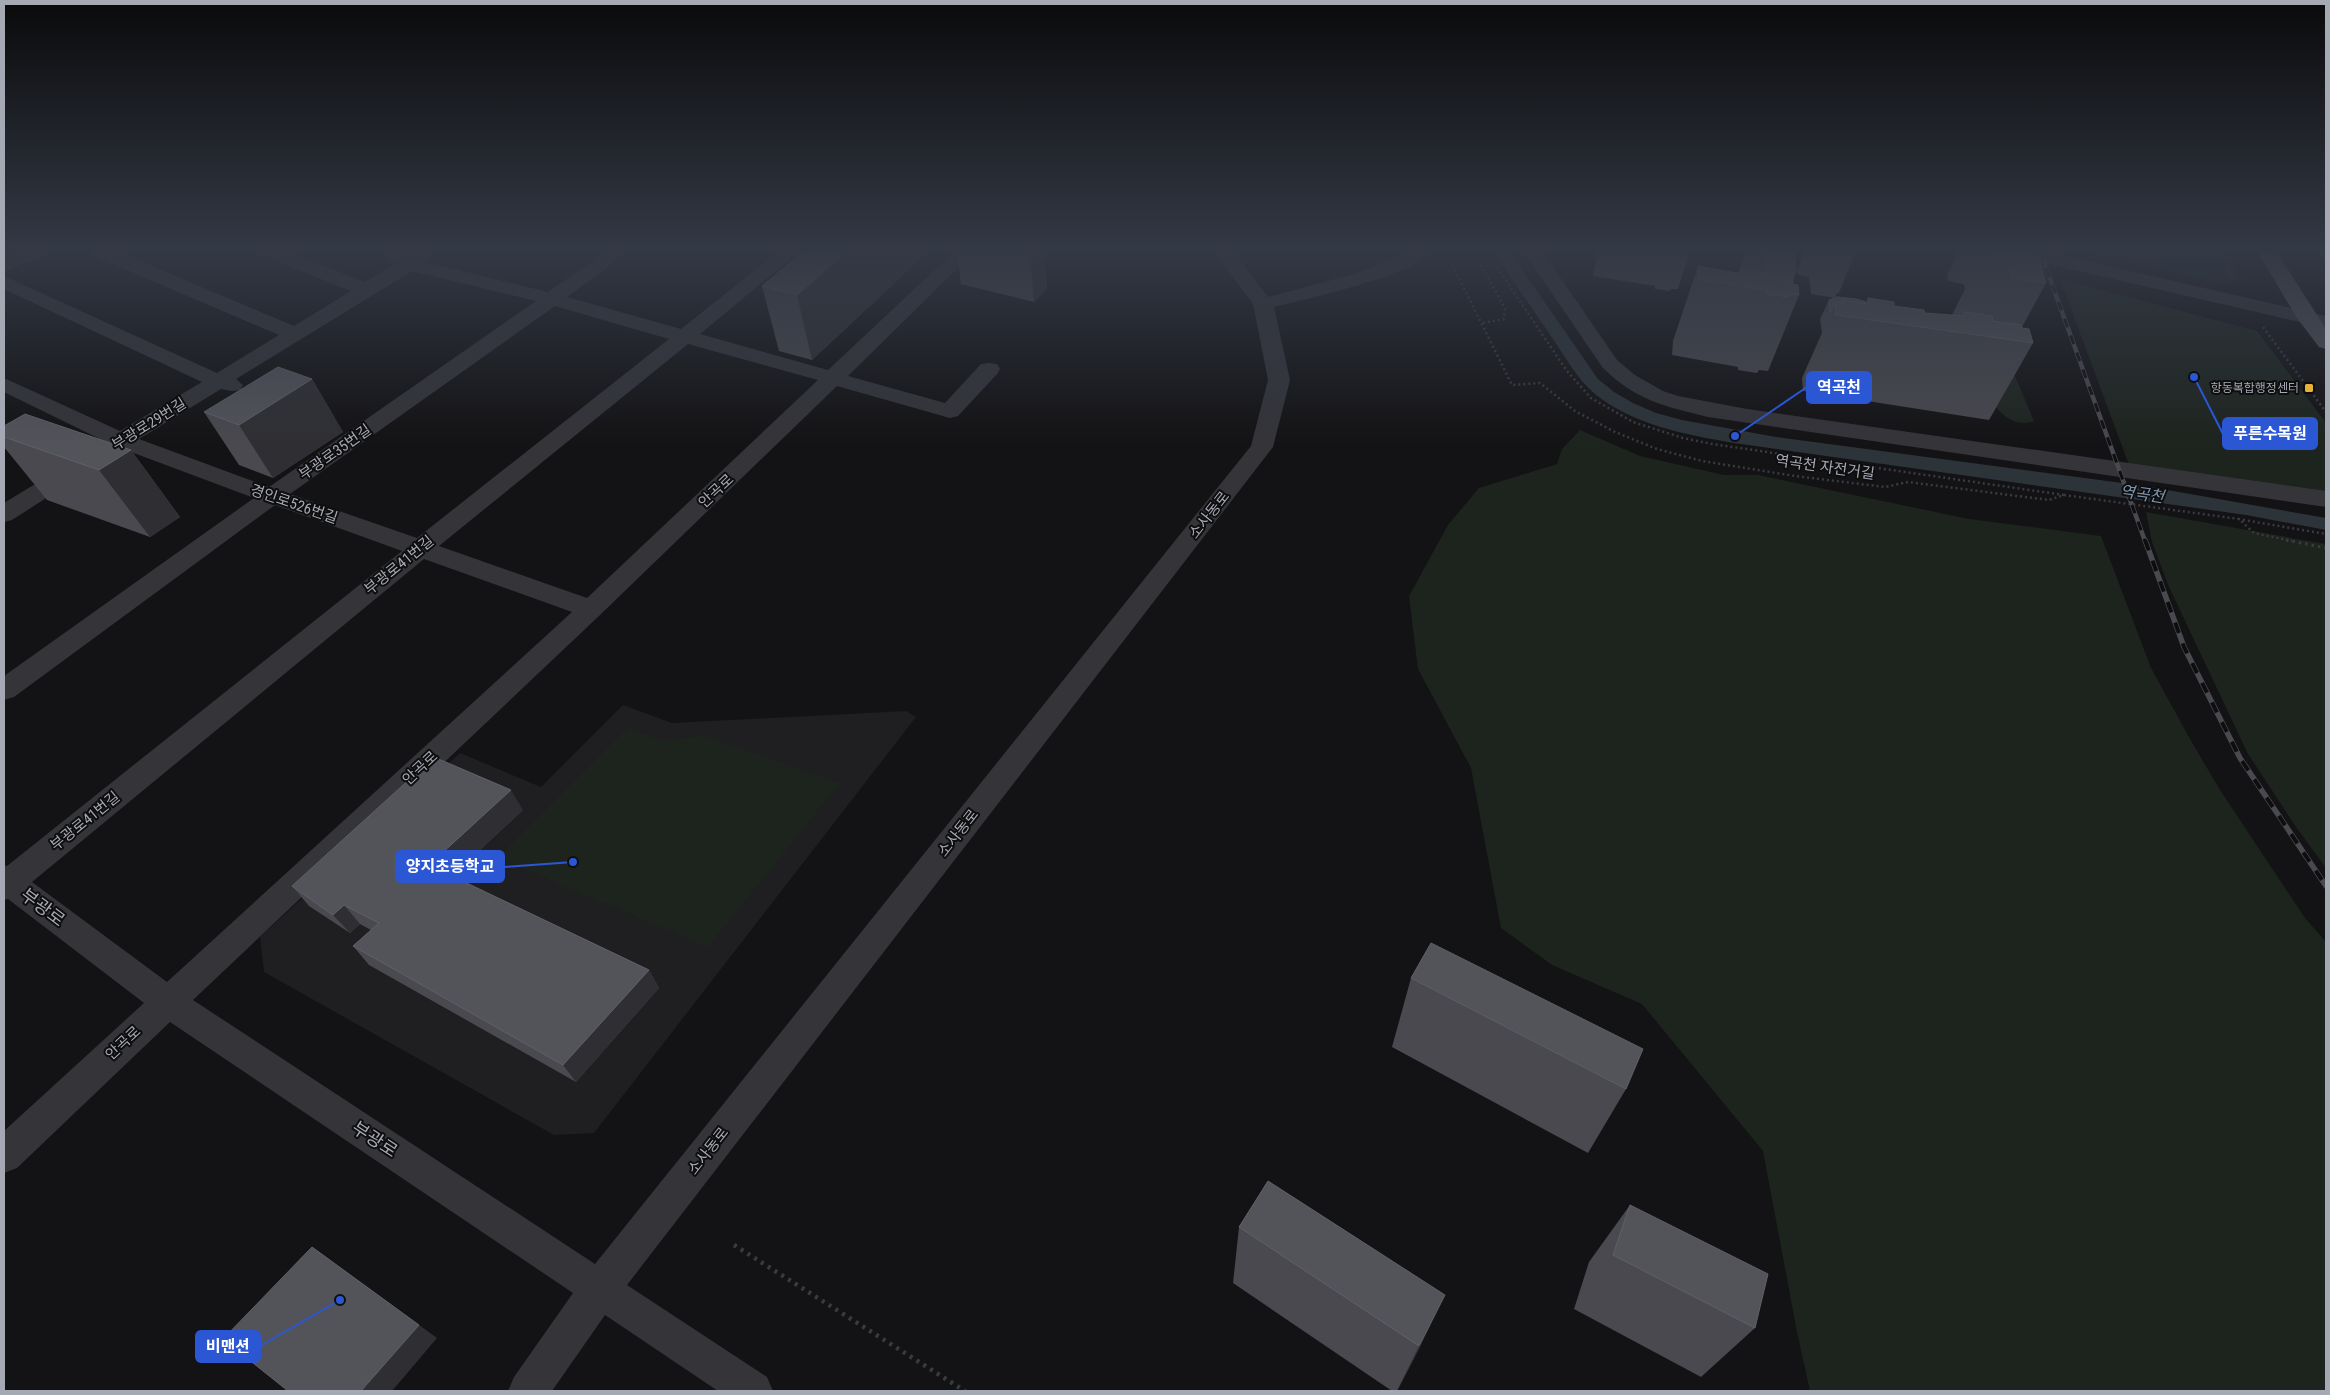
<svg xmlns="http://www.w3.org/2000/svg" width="2330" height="1395" font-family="'Roboto Condensed','Noto Sans KR',sans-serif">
<rect width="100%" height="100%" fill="#131214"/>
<path fill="#1f1f21" d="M623 705 672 723 906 711 916 717 594 1133 554 1135 264 972 260 937 460 753 541 787Z"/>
<path fill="#1d241e" d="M2075 251H2225L2242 280 2220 283Z
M2060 279 2257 331 2326 423V504L2126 472 2129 465Z
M2011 367 2034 421C2017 428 2002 416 1993 403Z
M1580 430 1640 456 1724 475H1758L1969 519 2101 536 2151 668 2190 739 2220 790 2305 918 2326 942V1391H1810L1797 1332 1763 1151 1642 1004 1552 965 1501 928 1471 768 1418 669 1409 596 1448 525 1479 488 1557 464 1562 449Z
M2146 512 2326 544V868L2296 827 2248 754 2169 587 2152 542Z
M629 727 661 741 704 736 840 783 708 947 498 858Z"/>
<path fill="#2c3339" d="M1493 251H1509L1598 379 1614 392 1633 403 1656 413 1682 420 1776 437 2145 486 2326 518V530L2246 515 1734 443C1687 435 1633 425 1595 394 1577 379 1566 358 1553 339 1533 310 1513 281 1493 251Z"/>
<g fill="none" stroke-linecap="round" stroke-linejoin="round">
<path stroke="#3a3b40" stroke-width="2.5" stroke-dasharray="2 3" stroke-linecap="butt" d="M1486 251 1567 371 1591 398 1633 422 1683 438 1712 444 2064 495
M2219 251 2235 282
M1444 253 1451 262 1512 385 1540 383 1575 411 1615 432 1657 449 1702 461 1795 476 1885 487 1908 482 2049 500 2064 495 2239 519 2254 533 2292 541
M1483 323 1504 319 1505 309 1479 261 1480 258 1488 254
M2263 327 2326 412
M2238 519 2326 534"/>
<path stroke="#3a3b40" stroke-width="3" stroke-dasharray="2.5 4" stroke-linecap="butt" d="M2286 540 2326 548"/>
<path stroke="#3a3b40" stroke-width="4.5" stroke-dasharray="3 5" stroke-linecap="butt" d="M734 1245 965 1391"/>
<path fill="#343439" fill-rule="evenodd" d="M21 251H46L44 255 4 272V259Z
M90 251H116L294 326 351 291 261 255 259 251H285L365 282 395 264 379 251H401L409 256 415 252 425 251 432 256 425 262 548 292 607 251H629L567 297 681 329 779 251H800L700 334 828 370 955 251H975L848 376 945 403 981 364 989 363 997 364 1000 369 997 374 958 416 950 418 837 386 600 615 193 1000 595 1264 1251 446 1268 380 1253 304 1214 251H1233L1268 297 1358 273 1409 251H1432C1416 275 1305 299 1274 307L1290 380 1273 447 627 1285 767 1377 773 1391H718L605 1315 552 1391H508L514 1377 573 1293 170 1022 17 1168 4 1173V1131L144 1003 8 899 4 900V865L7 866 402 551 275 505 14 697 4 700V676L254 498 123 449 111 454 103 452 100 447 104 441 4 392V378L120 431 202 382 4 289V276L217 373 279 335 92 255ZM412 271 536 301 269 487 139 439 221 389 232 391 240 390 243 385 236 379ZM555 306 669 339 417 538 290 494ZM688 344 818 380 587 598 439 546ZM424 559 572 612 167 982 32 882Z
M1523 251H1542L1617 360 1635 375 1663 391 1678 396 1747 409 2326 491V507L1708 417C1664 406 1637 401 1603 368Z
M2009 251H2043L2326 316V328L2018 257 2011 255Z
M71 465 79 467 83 472 79 477 12 520 4 522V503L63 467Z"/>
<path fill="#505158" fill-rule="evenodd" d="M2257 251H2276L2326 329V349L2319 347 2297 318Z"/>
<defs>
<path id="rail-far1" d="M2040 251 2145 541"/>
<path id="rail" d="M2145 540 2184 647 2240 758 2326 886"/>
</defs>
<use href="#rail-far1" stroke="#494a50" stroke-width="4.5"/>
<use href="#rail" stroke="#494a50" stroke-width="5.5"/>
<use href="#rail-far1" stroke="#0e0e0f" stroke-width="3" stroke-dasharray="9" stroke-linecap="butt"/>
<use href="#rail" stroke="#0e0e0f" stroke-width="4" stroke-dasharray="11" stroke-linecap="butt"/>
</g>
<path fill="#49494f" d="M804 251H929L812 360 779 351 762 286Z
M957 251H1044L1047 288 1034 302 961 284Z
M1599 251H1690L1678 289H1671L1670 291 1655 289V286L1593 276 1595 265Z
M1746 251H1795L1796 272 1793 280V284L1799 295 1768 371 1759 370 1757 373 1738 370V367L1672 355 1673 341 1698 266 1738 273Z
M1805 251H1856L1839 293H1837L1835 297 1866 302 1868 298 1894 306 1925 313 1952 315 1965 289 1964 284 1948 281 1947 275 1959 251H2037L2046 283 2022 327 2033 343 1989 420 1803 391 1802 378 1822 333 1820 319 1829 300 1835 298 1811 294 1809 277 1798 275 1797 270Z
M312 379 343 432 273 478 239 465 204 412Z
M4 426 131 450 180 517 150 537 47 500 4 447Z
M523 810 452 876 649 970 659 988 576 1082 369 965 353 946 371 930 360 924 350 933 309 906 292 886Z
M1411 978 1626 1089 1588 1153 1392 1047Z
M1268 1181 1420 1347 1397 1391H1392L1233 1283 1239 1227Z
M1630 1205 1755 1328 1701 1377 1574 1309 1589 1262Z"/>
<path fill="#2f2f33" d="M847 251H929L812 360 797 295Z
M1030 251H1044L1047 288 1034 302Z
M312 379 343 432 273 478 239 425Z
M131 450 180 517 150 537 99 470Z
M511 790 523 810 443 884 429 865Z
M344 905 360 924 350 933 333 915Z
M649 970 659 988 576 1082 563 1065Z
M312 1247 437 1338 392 1391H361Z
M1445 1295 1420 1347 1397 1391 1419 1346Z"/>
<path fill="#53545a" stroke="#606168" d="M804 251H847L797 295 762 286Z
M1749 251H1795L1796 272H1793V283L1782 281 1783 283 1798 285 1799 295 1788 294V297L1767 294V291L1698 279V266L1742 274 1741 269 1766 273V254Z
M1990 251H2037L2046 283 2011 278 2009 270 2013 271 2009 258 1991 255Z
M1837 297 1857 299 1866 302 1865 304 1843 300 1842 303 1835 302 1830 313 1829 300Z
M1868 298 1894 302V306L1924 310 1925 313 1965 316 1964 312 1992 316 1993 321 2021 325 2022 328 2029 329 2033 343 1836 315 1835 302 1844 303 1843 300 1869 304Z
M278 367 312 379 239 425 204 412Z
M25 414 131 450 99 470 4 437V426Z
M434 757 511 790 429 865 649 970 563 1065 353 946 379 923 344 905 333 915 292 886Z
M1431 943 1643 1049 1626 1089 1411 978Z
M1268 1181 1445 1295 1419 1346 1239 1227Z
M1630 1205 1768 1274 1755 1328 1613 1255Z
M312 1247 419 1325 361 1391H288L223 1339Z"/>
<linearGradient id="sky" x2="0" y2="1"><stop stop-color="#0a0a0b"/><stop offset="0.56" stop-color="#333945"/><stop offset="1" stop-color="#333945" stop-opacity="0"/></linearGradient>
<rect width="2330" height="446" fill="url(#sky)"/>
<rect fill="#e8b236" stroke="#0e0e0f" stroke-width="2" x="2304" y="383" width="10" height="10" rx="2.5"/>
<g text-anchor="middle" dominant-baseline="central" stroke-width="4" stroke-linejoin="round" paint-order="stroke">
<g font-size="12" fill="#a5a9b4" stroke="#0e0e0f" text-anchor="end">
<text x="2299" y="388">항동복합행정센터</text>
</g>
<g font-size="15" fill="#a5a9b4" stroke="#0e0e0f">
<text transform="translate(149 424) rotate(-32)">부광로29번길</text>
<text transform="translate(335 452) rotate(-35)">부광로35번길</text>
<text transform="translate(1825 467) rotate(8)">역곡천 자전거길</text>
<text transform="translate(716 491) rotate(-43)">안곡로</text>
<text transform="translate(294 504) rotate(19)">경인로526번길</text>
<text transform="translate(1209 515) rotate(-52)">소사동로</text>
<text transform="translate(399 565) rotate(-39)">부광로41번길</text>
<text transform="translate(420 768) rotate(-43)">안곡로</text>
<text transform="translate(85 821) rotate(-39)">부광로41번길</text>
<text transform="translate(958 833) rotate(-52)">소사동로</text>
<text transform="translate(123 1043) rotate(-43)">안곡로</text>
<text transform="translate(708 1151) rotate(-52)">소사동로</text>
</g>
<g font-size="16" font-style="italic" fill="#7d95ae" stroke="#0e0e0f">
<text transform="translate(2142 494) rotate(8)">역곡천</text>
</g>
<g font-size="18" fill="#a5a9b4" stroke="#0e0e0f">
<text transform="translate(43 907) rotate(37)">부광로</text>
<text transform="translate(375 1139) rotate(33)">부광로</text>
</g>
</g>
<path fill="none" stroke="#2b57d4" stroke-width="2" d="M1735 436L1807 387M2194 377L2223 434M573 862L504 867M340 1300L260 1346"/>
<g fill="#2b57d4" stroke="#0e0e0f" stroke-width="2">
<circle cx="1735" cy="436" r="5"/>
<circle cx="2194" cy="377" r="5"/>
<circle cx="573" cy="862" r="5"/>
<circle cx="340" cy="1300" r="5"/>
</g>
<g fill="#2b57d4" stroke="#2b57d4" stroke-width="2">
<rect x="1807" y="372" width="64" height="31" rx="5"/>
<rect x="2223" y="418" width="94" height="31" rx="5"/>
<rect x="396" y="851" width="108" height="31" rx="5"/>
<rect x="196" y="1331" width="64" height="31" rx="5"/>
</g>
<g font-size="16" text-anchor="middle" font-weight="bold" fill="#fff">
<text x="1839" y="393">역곡천</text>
<text x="2270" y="439">푸른수목원</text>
<text x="450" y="872">양지초등학교</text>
<text x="228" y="1352">비맨션</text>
</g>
<rect width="2330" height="1395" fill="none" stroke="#a5a9b4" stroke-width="10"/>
</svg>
